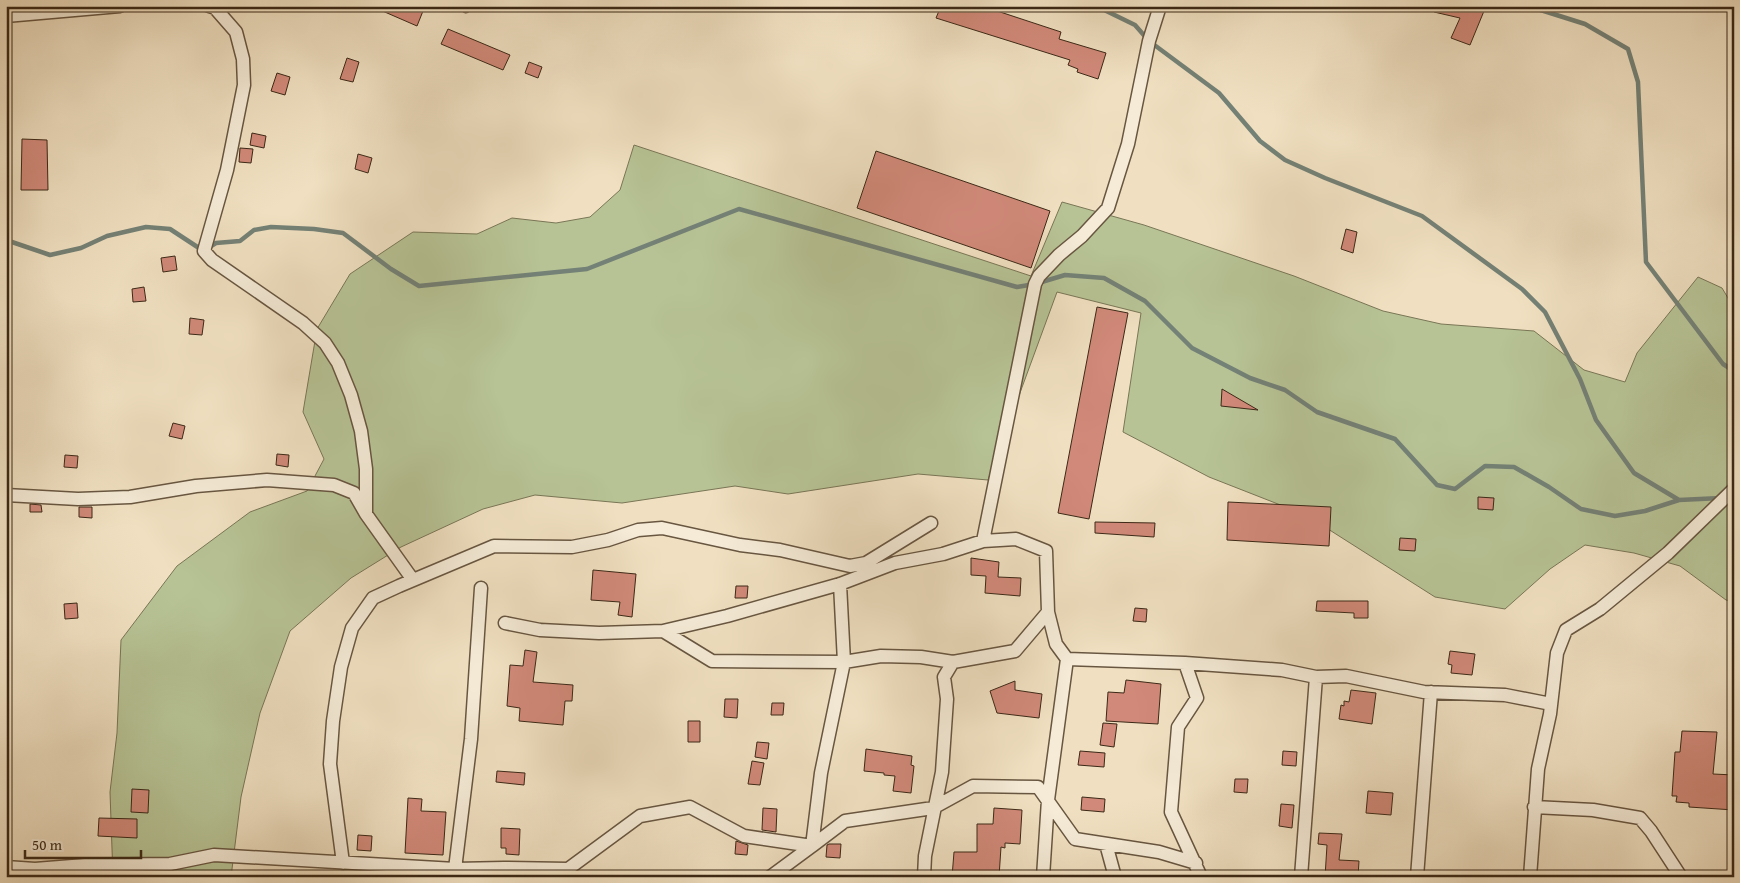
<svg xmlns="http://www.w3.org/2000/svg" width="1740" height="883" font-family="'Gentium Book Plus',serif">
<rect width="100%" height="100%" fill="#f0e0c1"/>
<filter id="stains"><feTurbulence type="fractalNoise" baseFrequency=".004" numOctaves="4"/><feColorMatrix values="0 0 0 0 .2 0 0 0 0 .09 0 0 0 0 .02 0 0 0 .5 -.17"/></filter>
<radialGradient id="worn" r=".72"><stop offset=".6" stop-color="#630" stop-opacity="0"/><stop offset="1" stop-color="#630" stop-opacity=".3"/></radialGradient>
<path fill="#b7c395" stroke="#797656" d="M634 145 1031 276 1062 202 1144 225 1294 276 1383 311 1441 324 1534 331 1584 370 1625 382 1637 353 1698 277 1722 288 1734 308V602L1726 600 1680 566 1634 553 1585 545 1550 569 1505 609 1435 597 1306 515 1209 477 1123 432 1141 313 1057 292 988 480 918 474 788 494 735 486 622 503 535 495 483 509 401 547 351 578 290 631 260 713 241 797 231 877H113L110 792 117 733 121 640 177 566 250 512 307 491 324 459 303 412 317 329 350 274 413 232 477 234 512 218 556 223 590 217 620 190Z"/>
<g fill="none" stroke-linecap="round" stroke-linejoin="round">
<path stroke="#748176" stroke-width="4.5" d="M1096 6 1135 25 1149 41 1219 93 1260 141 1285 160 1325 178 1422 216 1522 289 1545 312 1580 379 1596 420 1634 473 1679 500
M1528 6 1585 24 1628 49 1638 82 1646 262 1723 364 1734 371
M6 240 50 255 81 248 107 236 146 227 170 229 202 250
M208 248 216 243 240 241 254 230 271 227 314 229 343 233 391 269 419 286 587 269 739 209 1017 287 1035 284 1065 275 1104 278 1145 301 1192 348 1250 378 1285 390 1317 412 1395 439 1437 485 1455 489 1485 466 1514 467 1549 487 1581 509 1615 516 1645 511 1679 500 1721 498"/>
</g>
<path fill="#d18979" stroke="#3b2816" d="M371 6H425L417 26Z
M941 6H982L1061 32 1059 39 1106 53 1098 79 1077 72 1078 69 1068 65 1070 60 936 18Z
M1435 6H1461L1472 8V6L1484 11 1470 45 1451 38 1460 18 1434 12Z
M448 29 510 55 503 70 441 44Z
M347 58 359 62 353 82 340 79Z
M529 62 542 67 538 78 525 73Z
M277 73 290 77 285 95 271 91Z
M252 133 266 136 264 148 250 145Z
M22 139 47 140 48 190H21Z
M240 148 253 149 251 163 239 162Z
M876 151 1050 211 1031 268 857 208Z
M358 154 372 158 368 173 355 169Z
M1346 229 1357 232 1353 253 1341 249Z
M175 256 177 270 163 272 161 258Z
M144 287 146 301 133 302 132 289Z
M1097 307 1128 313 1089 519 1058 513Z
M190 318 204 320 202 335 189 334Z
M1222 389 1258 410 1221 406Z
M173 423 185 426 182 439 169 436Z
M277 454 289 455 288 467 276 465Z
M65 455 78 456 77 468 64 467Z
M1478 497 1494 498 1493 510 1478 509Z
M1228 502 1331 507 1329 546 1227 540Z
M30 504 41 505 42 512H30Z
M79 507H92V518L79 517Z
M1095 522 1155 523 1154 537 1095 533Z
M1400 538 1416 539 1415 551 1399 550Z
M971 558 999 562 998 577 1021 578 1020 596 985 593 986 576 971 575Z
M593 570 636 574 632 617 618 615 620 602 591 600Z
M736 586H748L747 598H735Z
M1317 601H1368V618H1354V613L1316 611Z
M77 603 78 618 65 619 64 604Z
M1135 608 1147 609 1146 622 1133 621Z
M525 650 537 652 533 682 573 685 572 701H565L563 725 519 721 520 708 507 706 510 665 523 666Z
M1450 651 1475 654 1472 675 1451 673 1452 665 1448 664Z
M1126 680 1161 684 1158 724 1106 721 1108 692 1124 693Z
M1015 681V690L1042 694 1039 718 997 713 990 691Z
M1351 690 1376 693 1372 724 1339 719 1341 705 1344 706V701L1349 702Z
M725 699H738L737 718 724 717Z
M772 703H784L783 715H771Z
M688 721H700V742H688Z
M1103 723 1117 724 1114 747 1100 745Z
M1682 731 1717 732 1713 774 1734 775V810L1689 807V803L1676 802 1677 796H1672L1675 752H1680Z
M757 742 769 743 767 759 755 757Z
M866 749 912 756 911 765 914 766 911 793 893 791 895 776 884 775V773L864 771Z
M1080 751 1105 753 1104 767 1078 765Z
M1283 751 1297 752 1296 766 1282 765Z
M752 761 764 763 760 785 748 784Z
M497 771 525 773 524 785 496 782Z
M1235 779H1248L1247 793 1234 792Z
M132 789 149 790 148 813 131 812Z
M1368 791 1393 793 1391 815 1366 813Z
M1082 797 1105 799 1104 812 1081 810Z
M408 798 422 799 421 811 446 812 443 855 405 853Z
M1281 804 1294 805 1292 828 1279 826Z
M763 808 777 809 776 832 762 830Z
M994 808 1022 810 1020 844 1005 843V848L1001 847 999 877 984 875V877H952L954 852H977V824H993Z
M99 818 137 819V838L98 836Z
M501 828 520 829 519 855 506 854V848H501Z
M1319 833 1342 834 1339 860 1359 861 1358 877H1325L1327 845 1318 844Z
M358 835 372 836 371 851 357 850Z
M736 841 748 845 747 855 735 854Z
M829 844H841L840 858 826 857 827 845Z"/>
<g fill="none" stroke-linecap="round" stroke-linejoin="round">
<defs>
<path id="lane" d="M466 9 467 6"/>
<path id="street" d="M209 6 215 8 236 32 243 59 244 85 227 170 204 251 212 260 303 323 325 343 338 363 351 395 361 431 366 469V514
M6 16 120 6
M6 495 78 499 130 497 196 486 267 480 334 485 354 493 366 514 413 580
M983 541 1035 284 1039 276 1059 255 1082 236 1108 208 1128 144 1149 41 1160 6
M505 623 540 630 599 633 663 631 727 616 840 584 895 563 943 554 983 541 1016 539 1046 551 1048 612 1056 644 1067 659 1185 663 1197 698 1178 727 1171 812 1201 877
M663 631 712 661 844 662 881 656 921 657 953 662
M1185 663 1282 670 1316 677 1346 676 1424 692 1505 695 1551 704
M1534 807 1593 810 1640 818 1651 831 1681 877
M1106 844 1115 877
M343 863 330 764 333 721 341 667 352 628 373 598 399 586 494 546 572 547 608 540 638 530 662 528 740 545 780 550 850 566 866 563 931 523
M6 867 35 869 85 865 170 864 214 855 455 869 504 868 568 869 640 816 690 807 744 836 812 846 845 821 933 808 973 786 1038 787 1075 839 1159 852 1196 863
M454 877 471 739 481 588
M770 877 812 846 821 773 844 662 840 584
M924 877 925 856 942 772 947 699 944 677 953 662 1015 651 1048 612
M1043 877 1048 800 1067 659
M1301 877 1316 677
M1417 877 1431 692
M1530 877 1538 769 1550 714 1557 653 1566 630 1600 609 1668 553 1734 489"/>
</defs>
<use href="#lane" stroke="#685641" stroke-width="9"/>
<use href="#street" stroke="#685641" stroke-width="15"/>
<use href="#lane" stroke="#f5ebd7" stroke-width="6"/>
<use href="#street" stroke="#f5ebd7" stroke-width="12"/>
</g>
<rect width="1740" height="883" fill="none" stroke="#f0e0c1" stroke-width="25"/>
<rect x="8" y="8" width="1725" height="868" fill="none" stroke="#3b2816" stroke-width="2.5"/>
<rect x="12" y="12" width="1715" height="858" fill="none" stroke="#3b2816"/>
<path d="M25 850v8h116v-8" fill="none" stroke="#3b2816" stroke-width="2.5"/>
<text x="32" y="850" font-size="15" fill="#3b2816" stroke="#f5ebd7" stroke-width="4" paint-order="stroke">50 m</text>
<rect width="100%" height="100%" filter="url(#stains)"/>
<rect width="100%" height="100%" fill="url(#worn)"/>
</svg>
